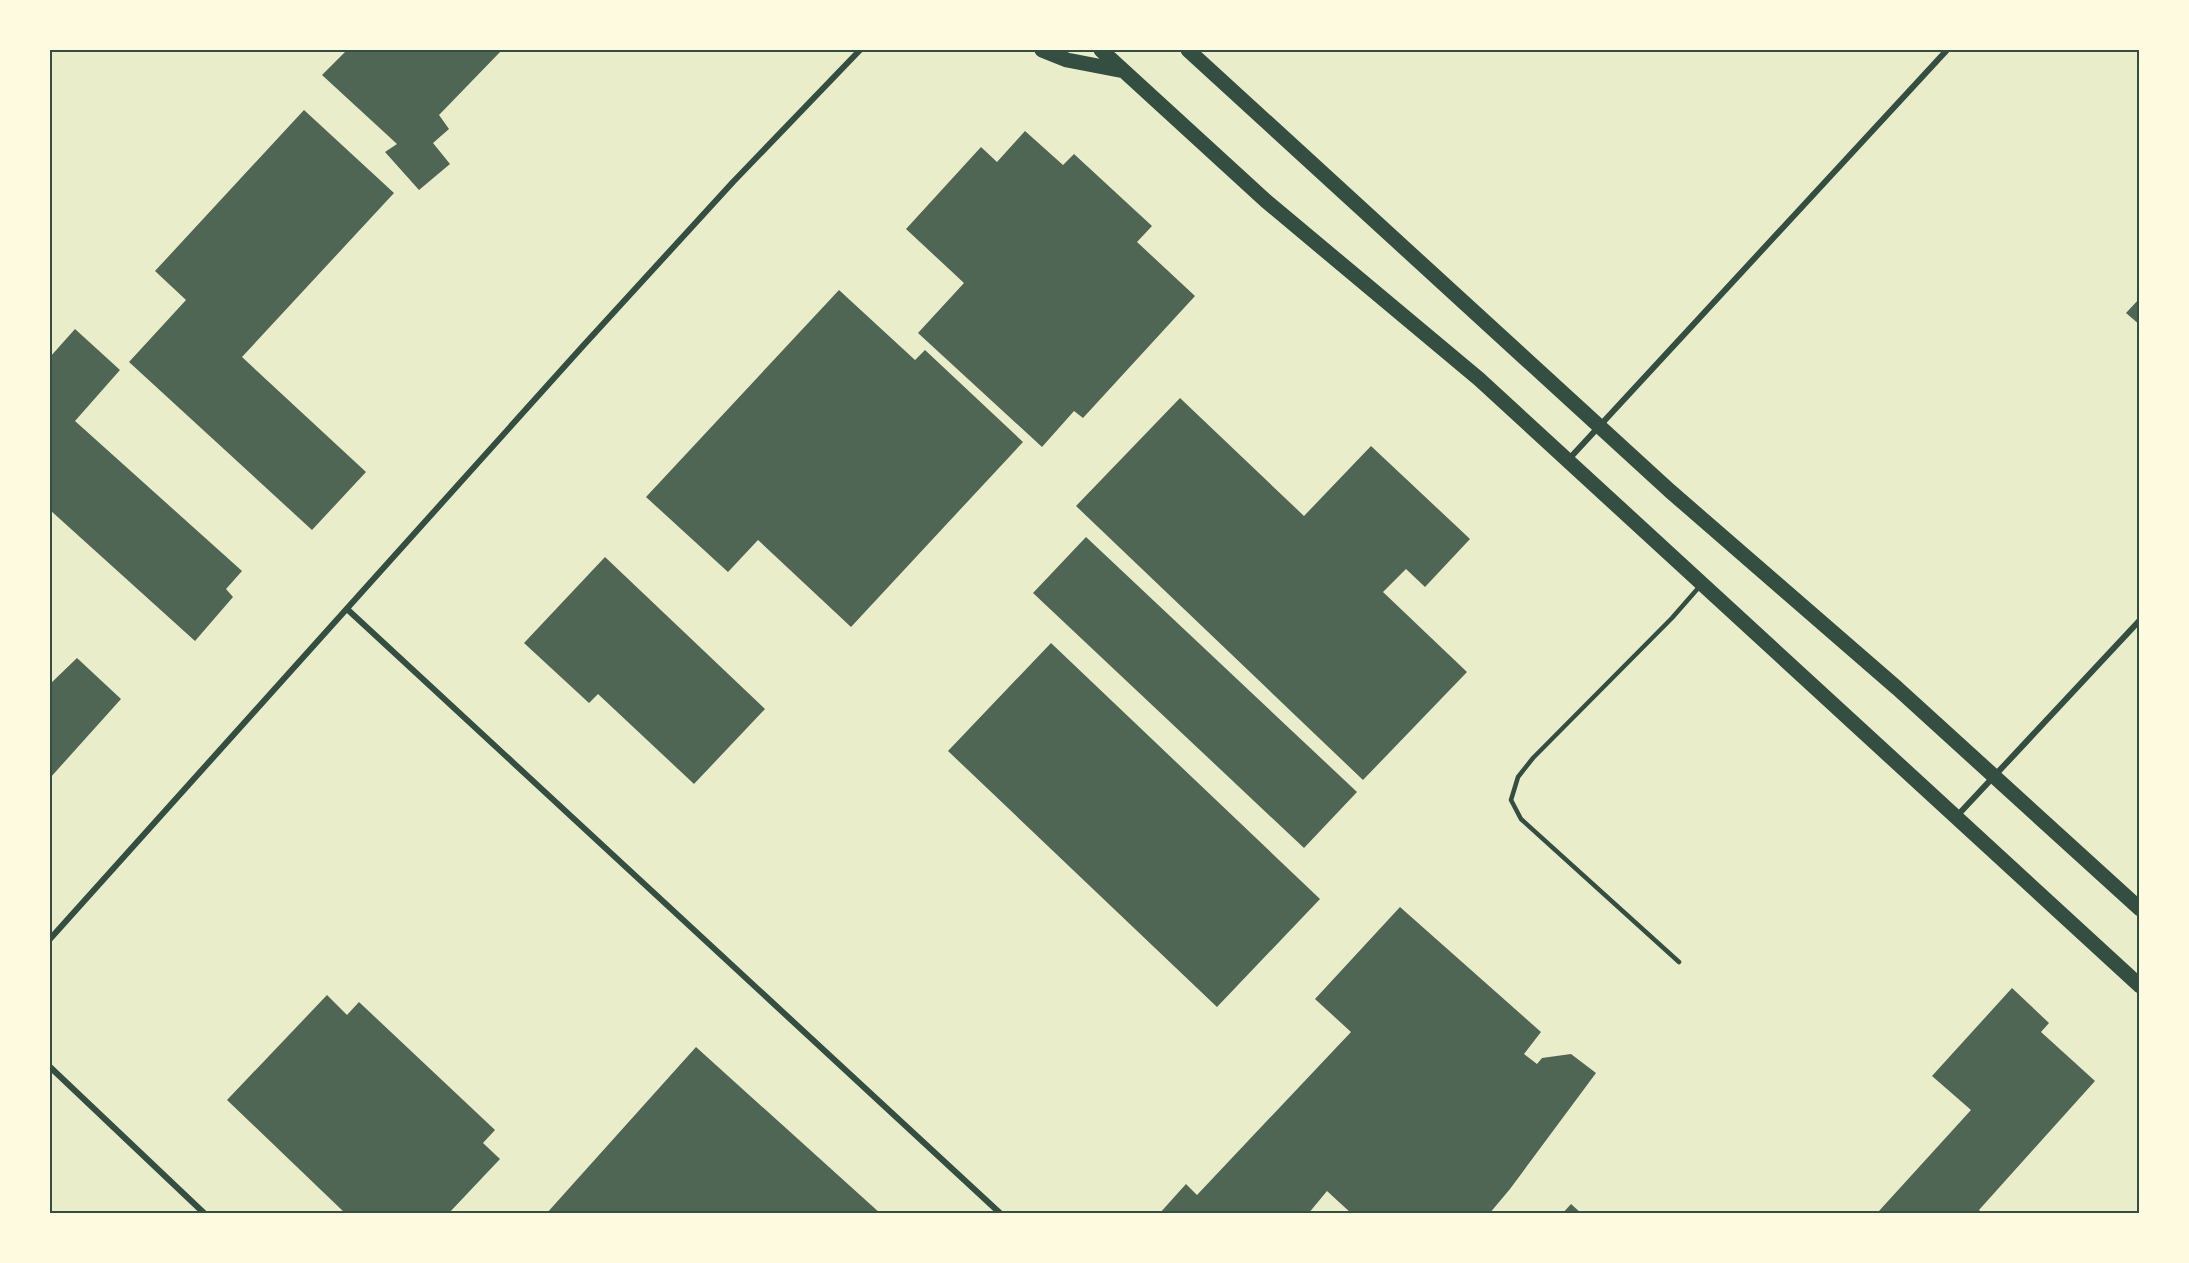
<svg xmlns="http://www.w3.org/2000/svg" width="2189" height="1263" font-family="Arial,sans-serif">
<rect width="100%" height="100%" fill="#e9edc9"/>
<path fill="#4f6655" d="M347 50H502L439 115 449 129 433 143 450 164 419 190 385 152 397 144 322 75Z
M304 110 394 193 242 357 366 472 312 530 129 362 186 300 155 271Z
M1025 131 1063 165 1074 154 1152 226 1137 242 1195 296 1083 418 1074 411 1042 447 918 333 964 283 906 229 981 147 997 162Z
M839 290 915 360 925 350 1023 442 851 627 758 540 728 572 646 497Z
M2140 298V325L2126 313Z
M75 329 120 370 75 421 242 571 226 589 233 597 195 641 50 510V357Z
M1180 398 1304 516 1371 446 1470 539 1425 587 1406 569 1383 592 1467 672 1363 780 1076 506Z
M1086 537 1357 792 1304 848 1033 593Z
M605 557 765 709 694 784 598 694 589 703 524 643Z
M1051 643 1320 899 1217 1007 948 751Z
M77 658 121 699 50 778V684Z
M1400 907 1541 1032 1524 1054 1537 1064 1542 1058 1571 1054 1596 1073 1510 1189 1489 1214H1352L1327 1191 1308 1214H1159L1186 1184 1197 1195 1351 1032 1315 999Z
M2012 988 2049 1023 2041 1032 2095 1081 1979 1210 1983 1214H1882L1879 1211 1971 1110 1932 1076Z
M327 995 347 1015 359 1002 495 1130 483 1143 500 1159 448 1214H346L227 1100Z
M696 1047 881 1214H546Z
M1571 1204 1582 1214H1562Z"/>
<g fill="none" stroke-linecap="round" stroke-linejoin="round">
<path stroke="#344e41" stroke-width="4.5" d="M1679 962 1521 819 1511 800 1518 777 1533 758 1672 618 1700 586"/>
<path stroke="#344e41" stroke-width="6" d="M1569 459 1947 50
M347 609 1001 1214
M1956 817 2140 620
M50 939 582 347 733 182 860 50
M50 1067 205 1214"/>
<path stroke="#344e41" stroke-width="15" d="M1042 50 1067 60 1124 71
M1101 50 1266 201 1479 379 2140 986
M1188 50 1670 491 1897 688 2140 909"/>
</g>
<rect width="2189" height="1263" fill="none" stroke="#fefae0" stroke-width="102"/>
<rect x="51" y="51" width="2087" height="1161" fill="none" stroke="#344e41" stroke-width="2"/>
</svg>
